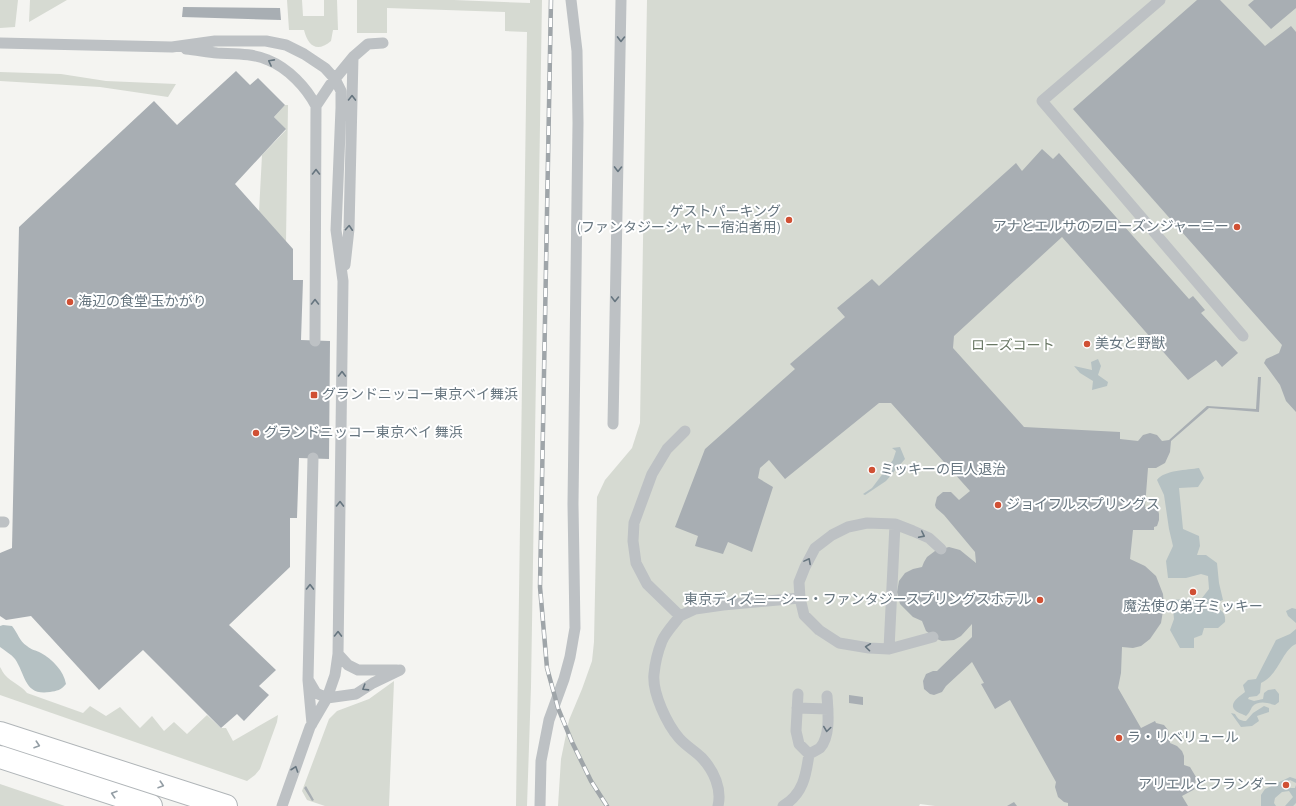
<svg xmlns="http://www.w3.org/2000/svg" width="1296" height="806" font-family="'Source Sans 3','Noto Sans JP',sans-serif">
<rect width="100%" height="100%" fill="#f4f4f1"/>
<path fill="#d6dad2" d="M0 0H18L15 27 0 28Z
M30 0H67L29 22Z
M287 0H302L303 16H324V0H337L338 30H333L331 41C317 53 308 46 304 30H289Z
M357 0H454L530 3V0H542L531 687 527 806H516L527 32 505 31V12L387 8V33H357Z
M647 0H1296V806H935L920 804 919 806H558L561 759 569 720 582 689 592 661 594 642 597 497 605 480 632 448 640 423Z
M0 72 61 74 106 81 176 84 168 97 100 87 0 81Z
M285 105H288L286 242 259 212 262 155 286 130 274 117Z
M0 667C2 670 3 673 5 675 12 683 21 685 27 693L83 713 90 706 106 716 120 707 140 728 152 716 164 731 174 722 187 734 207 715 221 728H226L233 741 278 715 277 722 260 769 255 775 247 781 0 695Z
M394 681 389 806H325L307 800 302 791 329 719 337 711 369 699Z
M0 784 65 806H0Z"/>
<path fill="#b5c1c3" d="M1098 359 1101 366 1098 375 1108 382 1107 386 1092 390 1093 381 1080 373 1074 366 1092 370 1091 362Z
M900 447 905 459 886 481 865 495 863 494 872 488 893 460 896 451 892 448Z
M1199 468 1204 478 1198 487 1179 488 1183 529 1199 536 1200 546 1197 555H1206L1217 563 1219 583 1223 600 1217 602 1216 607C1222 611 1226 613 1225 622L1218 628H1204L1202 635 1194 638V648H1180L1170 630 1174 619 1172 600 1202 598 1209 589 1208 576 1201 574 1186 578H1168L1166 561 1173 546 1169 529 1164 495 1157 480C1164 470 1188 470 1199 468Z
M1292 608 1296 609V644C1282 650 1279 675 1261 683L1260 693 1257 696 1249 697 1248 699 1254 701 1263 699 1264 693 1268 690 1275 689 1279 694V702L1275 705C1268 703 1258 700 1252 707 1250 711 1249 713 1246 716 1243 714 1238 713 1236 711 1227 704 1240 696 1245 692L1243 685 1248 680 1256 679 1276 640 1290 634 1296 629V623L1288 616 1286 611Z
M3 625 12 626C18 633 19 641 27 646 31 650 36 650 41 653 52 659 64 671 66 684 61 690 57 691 50 692 24 696 26 675 15 659 11 654 5 651 0 647V626Z
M1264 706 1269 708V712L1257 716 1259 721 1252 726 1241 727 1231 713 1235 714C1238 719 1240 721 1246 721L1253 713Z
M1290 777 1296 779V783L1290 780 1284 783 1288 788H1295L1296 785V803L1293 806H1285L1293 797 1289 791 1282 792 1275 798 1274 803 1276 806H1261V795L1265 789Z"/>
<path fill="#a8aeb3" d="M1197 0H1220L1265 46 1291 26 1296 32V412L1286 401 1280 385 1264 363 1266 359 1279 353 1282 345 1073 109Z
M1254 0H1296V8L1271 29 1248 5Z
M183 7 280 8 281 20 182 17Z
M236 71 250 85 258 78 285 105 274 117 286 129 235 184 293 249V280H303L301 340 330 341 329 459 299 458 297 518H290V567L229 625 276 670 259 686 269 695 244 721 237 714 221 728 143 650 99 690 31 616 6 620 0 616V553L12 548 19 227 154 101 177 125Z
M1042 149 1053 159 1059 153 1189 299 1193 296 1205 310 1201 313 1238 353 1222 367 1216 360 1188 380 1062 237 954 336 953 348 1024 427 1120 432V439L1138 441 1143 435 1150 433 1157 435 1162 441 1169 440 1207 406 1256 409 1258 377H1261L1259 412 1209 408 1171 441 1170 452 1165 463 1156 468H1148L1145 507H1156V510H1158L1159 514V520L1157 526 1154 527V530H1133L1130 559 1145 566 1156 576 1163 594 1164 605 1161 623 1150 639 1141 646 1133 648 1122 647 1121 673 1118 688 1141 728 1155 721 1156 723 1164 725 1168 730 1170 743 1177 746 1182 751 1184 756V765L1190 767 1196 777 1195 785 1193 787 1195 789 1182 796 1188 806H1068V803L1064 802 1058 797 1055 787 1056 782 1010 700 995 709 981 684 984 683 972 662 946 686 942 692 934 695 930 694 924 689 923 681 926 674 933 671H937L972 637V624L961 636 954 640 942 641 937 639 926 631 922 621 913 617 900 604 897 592 899 581 905 573 913 569 922 567 924 562 927 557 935 551 941 549 949 547 960 550 976 563 975 552 944 515 936 508 935 505 937 497 943 492H951L959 500 970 491 891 403H879L785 479 769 460 760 468 758 478 773 487 752 552 728 542 723 554 695 546 698 536 675 527 705 449 795 369 790 364 845 317 837 308 872 279 879 286 1016 163 1022 171Z
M849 695 863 697V705L849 703Z
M306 786 314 800 312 801 304 788Z
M1014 802 1017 806H1007Z"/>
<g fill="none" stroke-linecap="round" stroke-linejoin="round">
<defs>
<path id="secondary" d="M0 733 226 806
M0 757 151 806"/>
</defs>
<use href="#secondary" stroke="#b0b5b8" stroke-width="24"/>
<path stroke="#bdc1c4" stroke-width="11" d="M1160 0 1042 101 1243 336
M0 43 172 47 215 41H266L286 45 304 54 325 68 335 79 341 91V108L336 230 343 281 338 654 335 675 327 698 310 727 282 806
M186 49C196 50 207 52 217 53 234 54 252 53 268 60 288 68 306 87 316 106L315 341
M316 106 330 85 353 57
M345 265 349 229 353 57 368 44 383 43
M613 424 621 0
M685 431 667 449 652 474 634 523 633 541 636 563 647 584 680 616 695 609 723 605 800 598
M0 522H4
M680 616C674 624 666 632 662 641 658 651 655 663 654 674 652 693 667 724 679 738 686 746 695 751 702 758 714 771 722 789 718 806
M933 637 889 649 869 648 839 643 819 630 804 615 800 598 799 582 805 567 815 548 832 535 848 527 867 523 895 524 913 531 929 538 941 549
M889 649 895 524
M338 654 348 665 358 670H397
M309 681 316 693 327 698 356 694 373 683 400 670
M798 694 796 731 799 744 809 754
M797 708 828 709
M312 724 308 680 313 458
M540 806 541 761 549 720 564 679 570 657 575 628 573 504 578 123 577 51 571 0
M783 806C803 794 806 776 809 754 813 752 817 750 820 748 831 736 828 710 827 696"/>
<use href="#secondary" stroke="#fff" stroke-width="22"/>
<defs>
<path id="rail" d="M551 0 540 587 547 668 558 708 572 742 591 781 607 806"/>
</defs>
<use href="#rail" stroke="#9fa5a9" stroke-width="4.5"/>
<use href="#rail" stroke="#fff" stroke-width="3" stroke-dasharray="9" stroke-linecap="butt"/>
</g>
<defs><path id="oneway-chevron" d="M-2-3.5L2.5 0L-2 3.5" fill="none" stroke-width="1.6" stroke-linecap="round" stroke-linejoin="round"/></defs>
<g stroke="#66757f">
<use href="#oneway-chevron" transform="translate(621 39) rotate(91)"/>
<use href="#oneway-chevron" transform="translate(271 62) rotate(-152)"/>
<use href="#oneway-chevron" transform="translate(352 98) rotate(-89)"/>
<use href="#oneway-chevron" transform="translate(618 169) rotate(91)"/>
<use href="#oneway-chevron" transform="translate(316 172) rotate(-90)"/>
<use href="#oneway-chevron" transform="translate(349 228) rotate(-86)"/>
<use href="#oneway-chevron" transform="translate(615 299) rotate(91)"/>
<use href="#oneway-chevron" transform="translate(315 302) rotate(-90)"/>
<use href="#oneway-chevron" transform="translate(342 374) rotate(-89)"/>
<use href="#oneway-chevron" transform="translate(340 504) rotate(-89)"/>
<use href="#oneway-chevron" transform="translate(922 535) rotate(26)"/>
<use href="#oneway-chevron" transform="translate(808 561) rotate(-62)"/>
<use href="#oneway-chevron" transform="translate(310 587) rotate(-89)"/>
<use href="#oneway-chevron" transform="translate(338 634) rotate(-89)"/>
<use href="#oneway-chevron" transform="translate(868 647) rotate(-173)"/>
<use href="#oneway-chevron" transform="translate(365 688) rotate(148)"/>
<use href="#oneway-chevron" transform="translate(827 729) rotate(98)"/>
<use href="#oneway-chevron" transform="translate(295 769) rotate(-71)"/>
</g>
<g stroke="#949ea5">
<use href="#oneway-chevron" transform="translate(37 745) rotate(18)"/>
<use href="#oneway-chevron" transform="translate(161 785) rotate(18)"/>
<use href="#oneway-chevron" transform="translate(114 794) rotate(-162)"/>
</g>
<g fill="#d05034" stroke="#fff" stroke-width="1.5">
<circle cx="789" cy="220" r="4"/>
<circle cx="1237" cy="227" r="4"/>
<circle cx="70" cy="302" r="4"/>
<circle cx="1087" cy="344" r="4"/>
<rect x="310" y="391" width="8" height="8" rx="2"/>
<circle cx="256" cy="433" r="4"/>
<circle cx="872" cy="470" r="4"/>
<circle cx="998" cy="505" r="4"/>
<circle cx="1193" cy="592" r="4"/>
<circle cx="1040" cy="600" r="4"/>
<circle cx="1119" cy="738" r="4"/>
<circle cx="1286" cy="785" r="4"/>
</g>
<g text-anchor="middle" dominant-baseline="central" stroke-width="4" stroke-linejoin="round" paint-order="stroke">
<g font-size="14" fill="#66757f" stroke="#fff" text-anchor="start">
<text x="781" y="212" text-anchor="end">ゲストパーキング<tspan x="781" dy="16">(ファンタジーシャトー宿泊者用)</tspan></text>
<text x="1229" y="227" text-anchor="end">アナとエルサのフローズンジャーニー</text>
<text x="78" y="302">海辺の食堂 玉かがり</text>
<text x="1095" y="344">美女と野獣</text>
<text x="322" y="395">グランドニッコー東京ベイ舞浜</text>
<text x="264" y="433">グランドニッコー東京ベイ 舞浜</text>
<text x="880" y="470">ミッキーの巨人退治</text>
<text x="1006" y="505">ジョイフルスプリングス</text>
<text x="1032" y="600" text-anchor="end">東京ディズニーシー・ファンタジースプリングスホテル</text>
<text x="1193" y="607" text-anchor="middle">魔法使の弟子ミッキー</text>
<text x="1127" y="738">ラ・リベリュール</text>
<text x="1278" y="785" text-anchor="end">アリエルとフランダー</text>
</g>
<g font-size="14" fill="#697764" stroke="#fff">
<text x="1013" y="346">ローズコート</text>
</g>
</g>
</svg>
